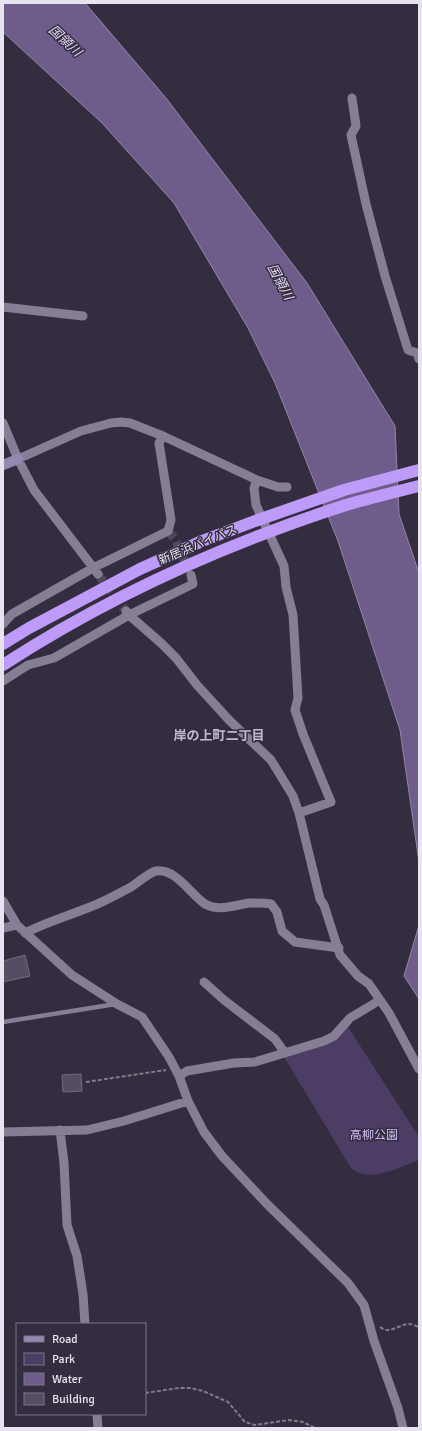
<svg xmlns="http://www.w3.org/2000/svg" width="422" height="1431" font-family="Signika,'Noto Sans JP',sans-serif">
<rect width="100%" height="100%" fill="#342d40"/>
<path fill="#4b3d63" d="M348 1027 419 1137V1160C400 1167 369 1184 351 1168L284 1057Z"/>
<path fill="#6e5d8a" stroke="#9285a8" d="M3 3H85L166 98 307 283 395 426 399 514 419 573V862L400 730 338 541 275 383 248 328 174 203 102 123 3 32Z
M419 925V999L404 976Z"/>
<path fill="#554d62" stroke="#726a80" d="M25 955 30 976 3 982V961Z
M81 1074 82 1091 63 1092 62 1075Z"/>
<g fill="none" stroke-linecap="round" stroke-linejoin="round">
<path stroke="#4f485a" stroke-width="9" stroke-dasharray="9 4.5" stroke-linecap="butt" d="M168 531 175 539 189 570
M98 574 126 611"/>
<path stroke="#807b8b" stroke-width="2" stroke-dasharray="4 2" stroke-linecap="butt" d="M86 1082 166 1070
M380 1327C390 1335 399 1324 409 1324 412 1324 416 1326 419 1327
M145 1393 179 1388H190L203 1391 228 1402 245 1422 255 1425 289 1420 303 1422 315 1428"/>
<path stroke="#857e94" stroke-width="4.5" d="M3 1022 116 1004"/>
<path stroke="#857e94" stroke-width="9" d="M352 98 356 126 351 135 366 204 385 276 408 350 417 353 419 359
M3 307 83 316
M3 423 18 459 34 490 98 574
M18 459 81 431 111 423 121 422 130 423 163 436 257 480 254 488 256 505 284 566 286 587 293 615 298 698 295 710 303 734 331 802 299 813
M257 480 278 487H287
M191 575 193 584 129 615 161 643 176 658 197 685 229 720 271 760 293 796 299 813 320 899 324 905 340 955 358 976 369 984 389 1013 419 1069
M3 624 12 614 93 568 168 531 171 520 170 513 159 443 163 436
M3 681 28 665 54 658 129 615 126 611
M3 901 17 925 72 975 117 1004 142 1017 169 1057 179 1076 188 1101 204 1132 222 1156 267 1204 348 1283 364 1305 374 1341 398 1408 403 1428
M3 928 17 925
M25 933C46 922 68 916 90 907 104 902 118 894 131 887 137 883 150 872 156 871 176 868 191 895 205 904 220 912 234 905 250 903 257 903 264 903 271 904L277 912 282 931 295 942 339 948
M204 982 224 1000 275 1039 285 1053
M179 1076 187 1071 234 1063 255 1062 324 1041 334 1036 350 1018 380 1000
M60 1130 64 1163 67 1225 77 1256 83 1294 85 1324
M3 1132 87 1130 124 1121 188 1101
M97 1414 98 1428"/>
<path stroke="#9687b2" stroke-width="10" d="M3 465 18 459"/>
<path stroke="#be9bf8" stroke-width="12" d="M3 644 29 628 140 569 202 541 255 521 344 490 419 470
M3 665C109 596 225 544 346 505 370 498 395 492 419 486"/>
</g>
<g text-anchor="middle" dominant-baseline="central" stroke-width="3" stroke-linejoin="round" paint-order="stroke">
<g font-size="12" fill="#e7e3ef" stroke="#342d40">
<text transform="translate(198 545) rotate(-23)">新居浜バイパス</text>
</g>
<g font-size="12" fill="#d3bff9" stroke="#342d40">
<text x="374" y="1135">高柳公園</text>
</g>
<g font-size="13" font-style="italic" fill="#e5dbf8" stroke="#342d40">
<text transform="translate(65 41) rotate(43)">国領川</text>
<text transform="translate(280 282) rotate(62)">国領川</text>
</g>
<g font-size="13" font-weight="bold" fill="#c1b9d1" stroke="#342d40">
<text x="219" y="736">岸の上町二丁目</text>
</g>
</g>
<rect width="422" height="1431" fill="none" stroke="#e7e3ef" stroke-width="8"/>
<rect x="16" y="1323" width="130" height="92" fill="#342d40" stroke="#7c7686"/>
<rect x="24" y="1336" width="20" height="6" fill="#9687b2" stroke="#7c7686"/>
<text x="52" y="1343" font-size="12" fill="#e7e3ef">Road</text>
<rect x="24" y="1353" width="20" height="12" fill="#4b3d63" stroke="#7c7686"/>
<text x="52" y="1363" font-size="12" fill="#e7e3ef">Park</text>
<rect x="24" y="1373" width="20" height="12" fill="#6e5d8a" stroke="#7c7686"/>
<text x="52" y="1383" font-size="12" fill="#e7e3ef">Water</text>
<rect x="24" y="1393" width="20" height="12" fill="#554d62" stroke="#7c7686"/>
<text x="52" y="1403" font-size="12" fill="#e7e3ef">Building</text>
</svg>
